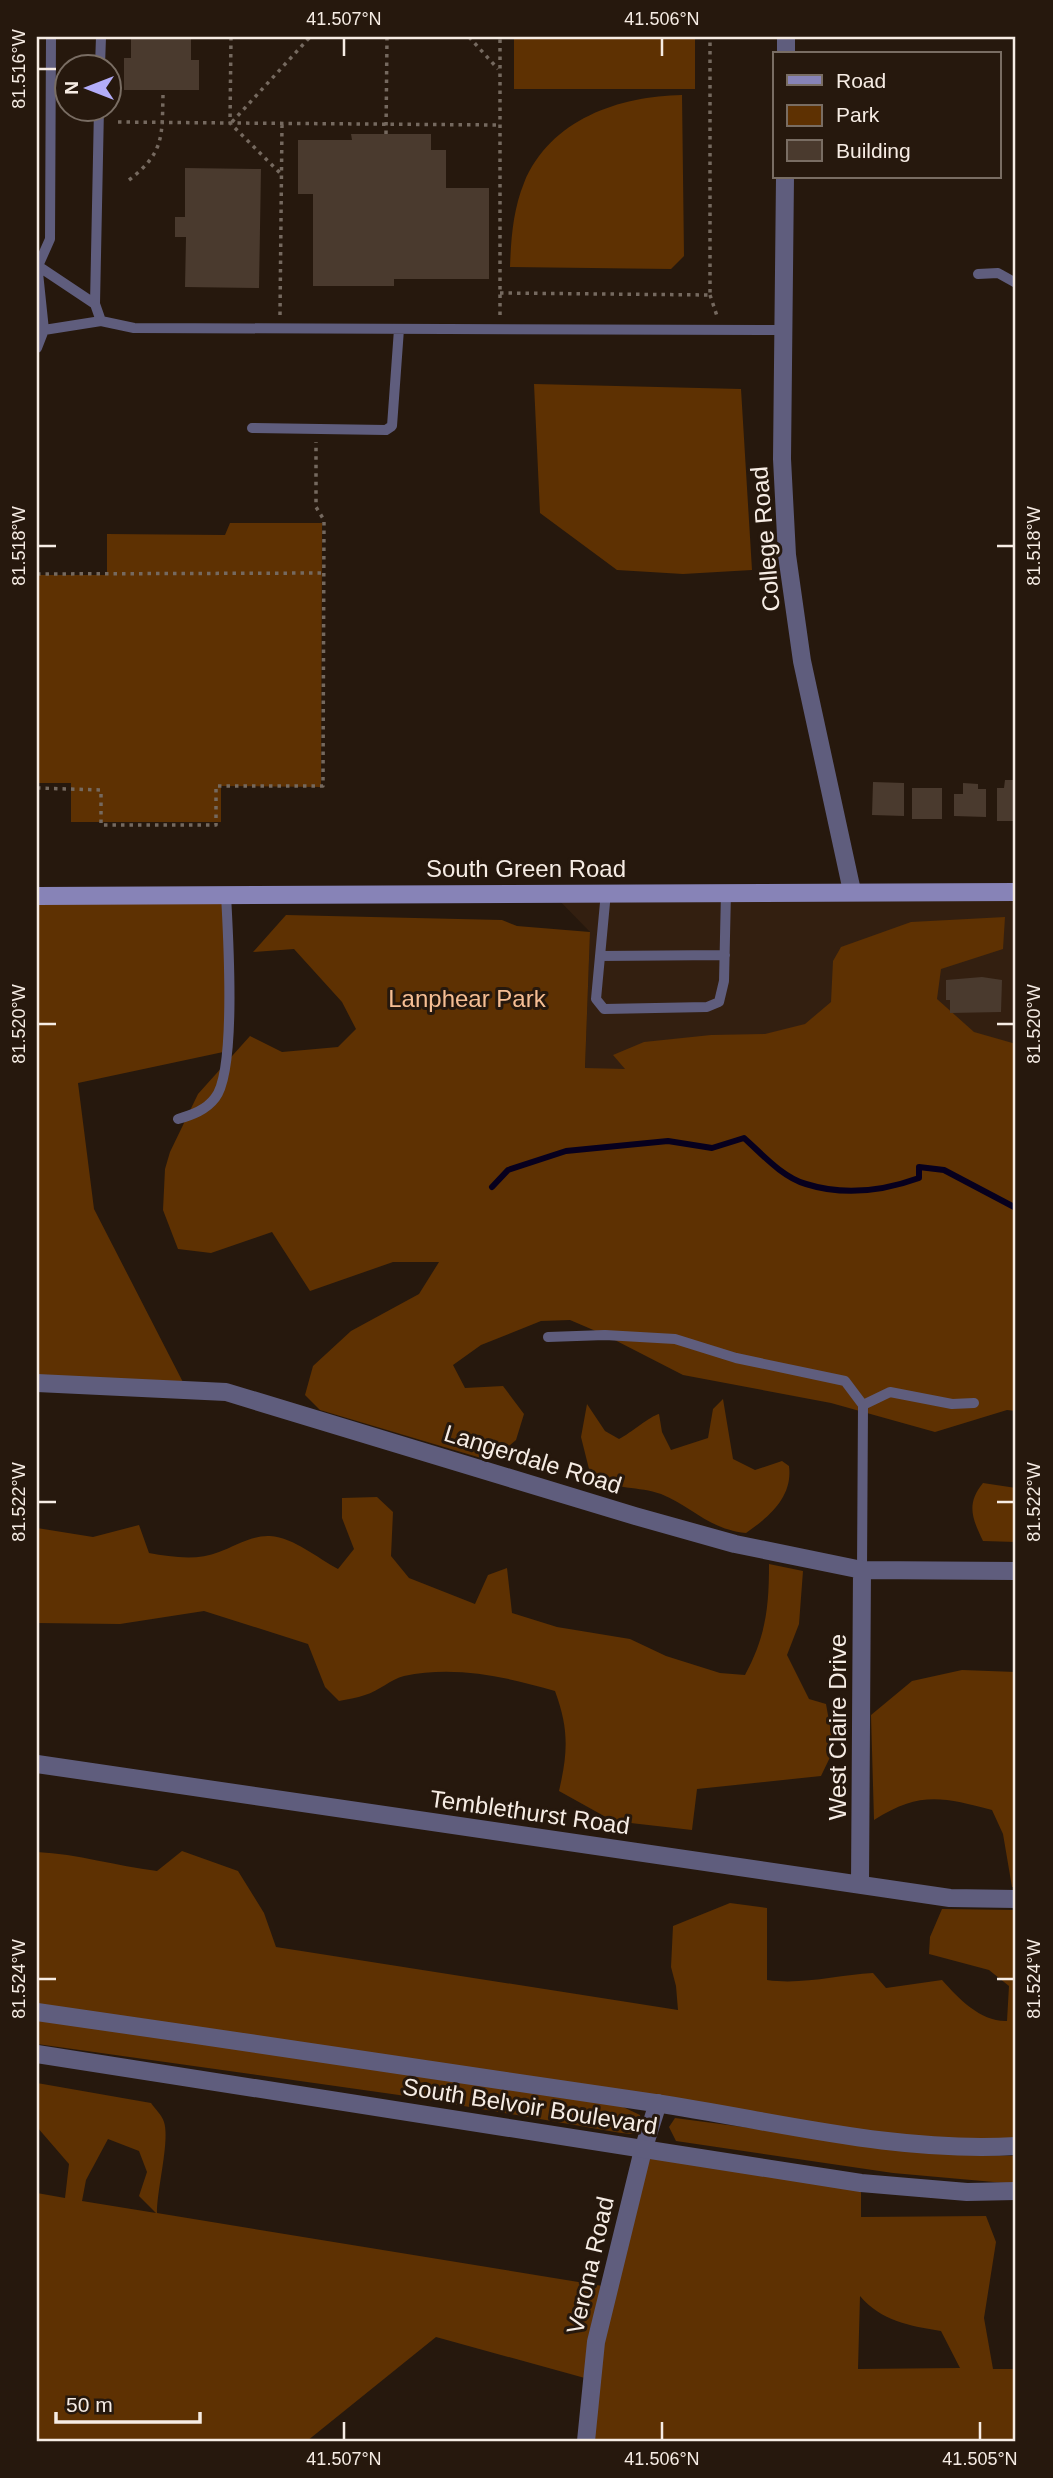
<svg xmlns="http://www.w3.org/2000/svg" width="1053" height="2478" font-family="Arial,sans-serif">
<rect width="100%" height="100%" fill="#26180d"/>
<path fill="#331f10" d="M1016 892V1073L585 1069 590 932 552 893Z"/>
<path fill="#5e3102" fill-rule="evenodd" d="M514 37H695V89H514Z
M682 95 684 256 671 269 510 267C511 239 513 210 524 183 550 119 620 96 682 95Z
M534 384 741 389 752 570 683 574 617 570 540 513Z
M230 523H322L321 787 221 786V822H71V783H37V575H107V534L225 535Z
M226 895 228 1051 78 1083 94 1209 187 1390 37 1383V896Z
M286 915 502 920 517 926 590 932 585 1068 625 1069 613 1055 644 1042 711 1035 765 1034 805 1024 831 1002 833 961 841 947 911 922 1005 917 1003 949 941 969 937 999 974 1032 1016 1044V1411L1007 1410 935 1432 831 1403 683 1375 605 1335 570 1320 541 1321 481 1345 453 1365 465 1388 503 1386 524 1414 516 1440 491 1461 320 1410 305 1395 313 1366 351 1331 419 1294 439 1262H393L310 1291 272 1232 211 1253 178 1249 163 1210 165 1169 170 1152 198 1094 250 1036 282 1052 338 1047 356 1029 342 1002 294 949 253 952Z
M723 1399 733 1459 755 1470 782 1461 789 1466C793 1497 769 1517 746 1533 708 1529 693 1507 661 1494 639 1486 615 1490 591 1477L581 1437 587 1404 605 1431 619 1439C631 1433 650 1416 659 1414L662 1432 671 1450 708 1438 713 1409Z
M983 1483 1016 1488V1542L983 1541C972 1518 966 1504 983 1483Z
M377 1497 393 1512 391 1556 409 1578 475 1604 488 1575 507 1568 512 1613 557 1627 630 1639 666 1656 720 1673 745 1675C766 1636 769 1607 769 1564L803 1571 799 1624 787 1655 809 1699 826 1704 834 1749 821 1776 697 1789 692 1830 613 1821 559 1791C568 1752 569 1729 555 1691 507 1677 455 1665 404 1676 391 1679 379 1691 365 1695 357 1698 347 1699 339 1701L325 1687 308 1644 204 1611 120 1624 37 1623V1528L93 1537 139 1525 149 1553C172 1557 197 1561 219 1552 235 1546 252 1535 270 1536 295 1538 317 1558 338 1569L354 1549 342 1518V1498Z
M962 1670 1016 1672V1887H1012L1003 1834 992 1810C943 1797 919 1791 874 1820L871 1715 912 1681Z
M182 1851 238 1871 264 1913 276 1947 678 2010 676 1986 671 1967 673 1926 730 1903 767 1908V1980C802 1985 838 1975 873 1973L886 1988 942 1980C959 1999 981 2022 1007 2021L1009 1986 989 1970 929 1954 930 1937 942 1909 1016 1910V2146L975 2148 37 2012V1852C78 1854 116 1866 157 1871Z
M37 2019 621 2106 640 2115 642 2125 633 2134 621 2133 406 2096 37 2044Z
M37 2083 151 2103C155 2109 162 2115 164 2122 170 2141 157 2188 157 2213L609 2287 643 2150 861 2183V2217L986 2216 996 2242 984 2318 993 2369H1016V2441H586L592 2380 436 2337 307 2441H37V2193L65 2198 69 2164 37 2127ZM108 2139 139 2151 147 2172 139 2196 156 2213 82 2201 86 2180ZM860 2296C881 2321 910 2326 941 2331L960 2368 858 2369Z
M675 2118 946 2154 1016 2156V2184L893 2173 676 2141 669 2127Z"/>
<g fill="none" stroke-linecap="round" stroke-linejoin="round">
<path stroke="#07001e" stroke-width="6" d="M492 1187 508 1170 566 1151 668 1141 712 1148 744 1138C762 1154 782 1177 806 1184 844 1196 883 1191 919 1178V1167L944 1170 1016 1208"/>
</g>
<path fill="#4a3a2e" d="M131 37H191V60H199V90H124V58H131Z
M351 134H431V150H446V188H489V279H394V286H313V194H298V140H352Z
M185 168 261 169 259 288 185 287 186 237H175V217H185Z
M1005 780H1016V821H997V788H1004Z
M873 782 904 783V816L872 815Z
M963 783 978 784V789H986V817L954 816V794H963Z
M912 788H942V819H912Z
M982 977 1002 980 1001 1012 950 1013V1000H946V980Z"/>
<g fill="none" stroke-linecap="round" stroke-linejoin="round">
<path stroke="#75695f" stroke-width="3.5" stroke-dasharray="3.5 5" stroke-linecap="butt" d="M231 37 230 123 500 125
M469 37 498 69
M118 122 230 123 281 174
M232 122 310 37
M386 134 387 37
M129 180C164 153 162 137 163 95
M500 293 710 295V37
M710 295 717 316
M280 315 282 124
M500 315V37
M37 574 324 573
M37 788 101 790V825H216V786H323L324 520 316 507V442"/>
<path stroke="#5f5d7d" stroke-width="10" d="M51 37 50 239 38 266 95 304
M100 66 101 37
M99 108 95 304 101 321
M978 274 998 273 1016 283
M44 330 101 321 134 328 784 330
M37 348 44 330 37 263
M252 428 386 430 392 426 399 329
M606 892 596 999 604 1009 707 1007 719 1002 724 981 726 892
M600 956 725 955
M178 1119C192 1115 206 1110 215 1098 237 1071 228 934 226 895
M548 1337 605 1335 675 1339 736 1358 845 1381 863 1405
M862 1570 863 1405 890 1392 952 1404 974 1403"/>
<path stroke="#5f5d7d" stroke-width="18" d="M786 54V37
M785 177 782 459 787 555 802 661 852 891
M37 1383 226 1392 635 1516 735 1544 862 1570 1016 1571
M37 1764 950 1898 1016 1899
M860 1885 862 1570
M586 2441 596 2342 643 2150 658 2103"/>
<path stroke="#5f5d7d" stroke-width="18" d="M37 2012C243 2042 449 2071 655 2103 775 2121 894 2153 1016 2146
M37 2054 861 2183 967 2192 1016 2191"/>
<path stroke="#8783b7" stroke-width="18" d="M37 896 1016 892"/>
</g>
<path fill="none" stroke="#f6ece4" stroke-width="2.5" d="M344 38V56M662 38V56M38 69H56M38 546H56M997 546H1014M38 1024H56M997 1024H1014M38 1502H56M997 1502H1014M38 1979H56M997 1979H1014M344 2422V2440M662 2422V2440M980 2422V2440"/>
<g text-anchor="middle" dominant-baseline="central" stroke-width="6" stroke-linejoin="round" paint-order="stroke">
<g font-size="24" fill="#f6ece4" stroke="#26180d">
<text transform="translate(765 539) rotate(-95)">College Road</text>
<text x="526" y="868">South Green Road</text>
<text transform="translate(533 1459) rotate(17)">Langerdale Road</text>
<text transform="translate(837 1727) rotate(-90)">West Claire Drive</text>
<text transform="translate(530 1812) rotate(8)">Temblethurst Road</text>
<text transform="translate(530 2106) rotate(9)">South Belvoir Boulevard</text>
<text transform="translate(590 2265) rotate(-77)">Verona Road</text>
</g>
<g font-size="24" fill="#f6be94" stroke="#26180d">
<text x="467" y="998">Lanphear Park</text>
</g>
</g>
<rect width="1053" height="2478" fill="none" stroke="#26180d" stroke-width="77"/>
<rect x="773" y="52" width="228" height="126" fill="#26180d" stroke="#796d63" stroke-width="2"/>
<rect x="787" y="75" width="35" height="10" fill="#8783b7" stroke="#796d63" stroke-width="2"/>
<text x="836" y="88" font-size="21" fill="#f6ece4">Road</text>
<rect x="787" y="105" width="35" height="21" fill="#5e3102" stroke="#796d63" stroke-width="2"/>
<text x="836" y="122" font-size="21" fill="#f6ece4">Park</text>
<rect x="787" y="140" width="35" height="21" fill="#4a3a2e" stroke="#796d63" stroke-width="2"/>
<text x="836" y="158" font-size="21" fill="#f6ece4">Building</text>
<g transform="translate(88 88) rotate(270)"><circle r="33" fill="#26180d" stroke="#796d63" stroke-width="2"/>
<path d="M0-5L12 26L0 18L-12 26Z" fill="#b3adf9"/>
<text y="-10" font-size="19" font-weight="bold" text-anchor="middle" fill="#f6ece4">N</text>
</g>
<path d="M56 2412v10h144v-10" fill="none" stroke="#f6ece4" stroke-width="3.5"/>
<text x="66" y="2412" font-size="21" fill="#f6ece4" stroke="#26180d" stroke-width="5" paint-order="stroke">50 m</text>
<rect x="38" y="38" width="976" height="2402" fill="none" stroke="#f6ece4" stroke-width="2.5"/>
<g font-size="18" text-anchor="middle" fill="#f6ece4">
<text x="344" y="25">41.507°N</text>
<text x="662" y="25">41.506°N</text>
<text transform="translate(19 69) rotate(-90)" y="6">81.516°W</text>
<text transform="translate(1034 546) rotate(-90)" y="6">81.518°W</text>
<text transform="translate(19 546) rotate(-90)" y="6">81.518°W</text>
<text transform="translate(1034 1024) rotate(-90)" y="6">81.520°W</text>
<text transform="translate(19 1024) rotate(-90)" y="6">81.520°W</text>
<text transform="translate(1034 1502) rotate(-90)" y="6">81.522°W</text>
<text transform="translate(19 1502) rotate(-90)" y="6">81.522°W</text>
<text transform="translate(19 1979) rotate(-90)" y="6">81.524°W</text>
<text transform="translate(1034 1979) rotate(-90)" y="6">81.524°W</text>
<text x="344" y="2465">41.507°N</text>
<text x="662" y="2465">41.506°N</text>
<text x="980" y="2465">41.505°N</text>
</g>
</svg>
